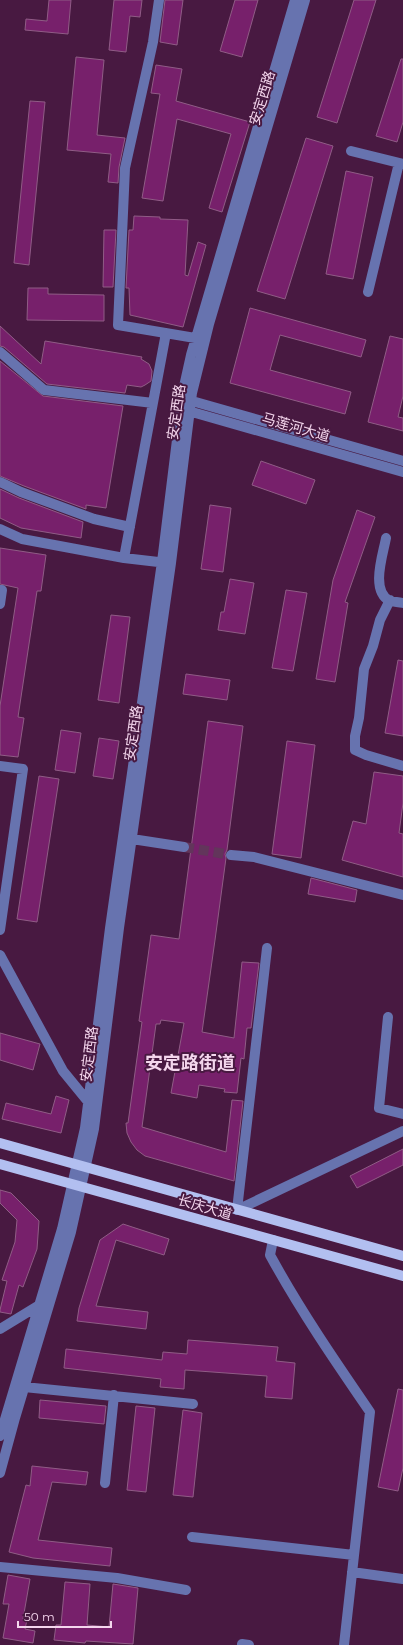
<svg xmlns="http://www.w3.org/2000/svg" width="403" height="1645" font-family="Montserrat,'Noto Sans SC',sans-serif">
<rect width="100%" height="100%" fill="#481941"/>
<path fill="#77206b" stroke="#905c86" d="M49 0H71L68 34 25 30 26 19 47 21Z
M114 0H142L140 17 130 16 126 52 109 50Z
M165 0H183L177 45 160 42Z
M235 0H258L242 57 220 51Z
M354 0H376L337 123 317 117Z
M76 57 104 60 97 135 125 138 119 167 118 183 108 182 111 154 67 150Z
M401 59H403V122L397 142 376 136Z
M156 65 182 69 176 101 250 122 222 212 209 208 231 134 177 119 163 201 142 198 160 94 151 93Z
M30 101 45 102 29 265 14 263Z
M306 138 333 146 285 299 257 291Z
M346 171 373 177 353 279 326 274Z
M134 216 160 217V219L188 220 185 275 188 276 198 242 206 245 183 327 130 315 129 288H126L129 230H133Z
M104 230H116L113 287H103Z
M28 288H48V294L104 295V321L27 320Z
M250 308 366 340 361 357 280 335 270 370 351 392 345 414 230 383Z
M0 326 41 364 45 341 142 357 141 359 149 364 152 371 151 381 145 385 141 387 127 385 125 393 47 384 4 347 0 346Z
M390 336 403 339V396L398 417 403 418V431L368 422Z
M0 361 43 396 123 406 106 508 86 505V509L24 486 0 476Z
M261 461 315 480 306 504 252 485Z
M0 489 19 498 83 522 81 538 21 528 0 518Z
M210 505 231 508 223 572 201 569Z
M357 510 375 517 345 602 348 603 335 682 316 679 333 580Z
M0 548 46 555 41 591H37L18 717 24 718 18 757 0 755V706L18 588 0 584Z
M230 579 254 583 245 634 218 630 221 612H224Z
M286 590 307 593 293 671 272 668Z
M111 615 130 617 119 703 98 700Z
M398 660 403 661V736L385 733Z
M186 674 230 680 227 700 183 694Z
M208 721 243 726 227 850 225 854 226 858 215 940 202 1032 234 1038 242 962 259 963 251 1028H247L244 1059 241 1058 237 1093 224 1092 225 1089 199 1085 197 1098 171 1093 184 1023 161 1020 160 1024H156L142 1127 226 1152 232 1100 243 1101 234 1181 145 1156 137 1150 131 1142 127 1133 126 1123H128L142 1022 139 1021 151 935 179 939Z
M61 730 81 733 75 773 55 770Z
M99 738 119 741 113 779 93 776Z
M287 741 315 745 301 858 272 854Z
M374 772 403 776V803L399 833 403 834V877L342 860 353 821 366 824Z
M39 776 59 779 37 922 17 919Z
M311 878 357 890 355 902 308 894Z
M0 1033 40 1044 33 1070 0 1060Z
M56 1096 69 1100 61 1133 2 1119 6 1103 51 1114Z
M403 1149V1165L357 1188 350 1176Z
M0 1190 11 1193 39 1221 37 1249 23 1287 19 1285 11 1314 0 1312V1310L7 1281 2 1280 15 1242 17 1220 0 1203Z
M123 1224 169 1239 164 1255 116 1240 96 1306 148 1312 146 1329 77 1321 79 1308 100 1240Z
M188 1340 278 1347 276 1361 295 1363 292 1399 265 1397 267 1376 185 1370 184 1389 160 1387 161 1379 64 1368 66 1349 162 1360 163 1352 187 1354Z
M398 1389 403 1390V1468L398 1491 378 1487Z
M40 1400 106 1406 104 1424 39 1418Z
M136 1406 155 1408 146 1492 127 1490Z
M183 1410 202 1413 193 1497 173 1495Z
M32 1466 88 1472 86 1485 52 1482 38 1540 112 1548 110 1566 33 1558 9 1552 26 1485 30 1486Z
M8 1575 30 1579 23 1619 27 1620 25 1629 35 1631 33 1643 3 1638 9 1604H3Z
M65 1582 90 1584 87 1625 109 1627 113 1584 138 1588 133 1644 86 1641 85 1643 54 1640 56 1625H61Z"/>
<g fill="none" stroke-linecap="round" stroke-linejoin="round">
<path stroke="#62355b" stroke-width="10" stroke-dasharray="10 5" stroke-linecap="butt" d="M184 847 231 855"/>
<path stroke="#6773af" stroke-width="10" d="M159 0 153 42 125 168 118 325 201 339
M351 151 403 164
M368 292 399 163
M0 352 44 390 153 403
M185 399 403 461
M185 410 403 472
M0 482 21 492 94 519 130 527
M0 529 22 539 124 558 167 563
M386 538C383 555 370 591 390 601 394 602 399 602 403 603
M124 558 166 333
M0 590H2L0 604
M390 600 380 620 373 646 364 669 359 718 355 736V750L366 755 403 766
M0 766 23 769 0 930
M132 839 184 847
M231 855 254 857 403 895
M0 955 63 1071 90 1104
M388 1017 379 1108 403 1114
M237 1210 267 948
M237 1210 403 1131
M273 1240 270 1255C300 1310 335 1361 370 1412L344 1645
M0 1329 41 1304
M24 1387 193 1404
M0 1436 62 1229 85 1128 110 928 162 562 183 391 191 355 295 0
M0 1473 15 1418 71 1232 94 1129 119 928 171 563 192 393 209 324 305 0
M105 1483 114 1395
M192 1537 354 1555
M0 1567 117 1578 186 1590
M352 1572 403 1579
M242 1644 249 1645"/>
<path stroke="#b2bff0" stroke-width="10" d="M0 1143 403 1256
M0 1164 403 1276"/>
</g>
<g text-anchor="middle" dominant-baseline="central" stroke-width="4" stroke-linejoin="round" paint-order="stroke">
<g font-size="14" fill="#f4d6ed" stroke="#481941">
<text transform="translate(262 98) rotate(-73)">安定西路</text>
<text transform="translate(176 412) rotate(-82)">安定西路</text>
<text transform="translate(296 427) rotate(16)">马莲河大道</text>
<text transform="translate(133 733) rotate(-82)">安定西路</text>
<text transform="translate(89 1054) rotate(-83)">安定西路</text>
<text transform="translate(205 1207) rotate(16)">长庆大道</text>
</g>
<g font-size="18" font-weight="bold" fill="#f4d6ed" stroke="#481941">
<text x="190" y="1063">安定路街道</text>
</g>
</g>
<path d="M18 1621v6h93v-6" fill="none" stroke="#f4d6ed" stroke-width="2"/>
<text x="24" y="1621" font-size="12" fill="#f4d6ed" stroke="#481941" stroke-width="3" paint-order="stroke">50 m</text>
</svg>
